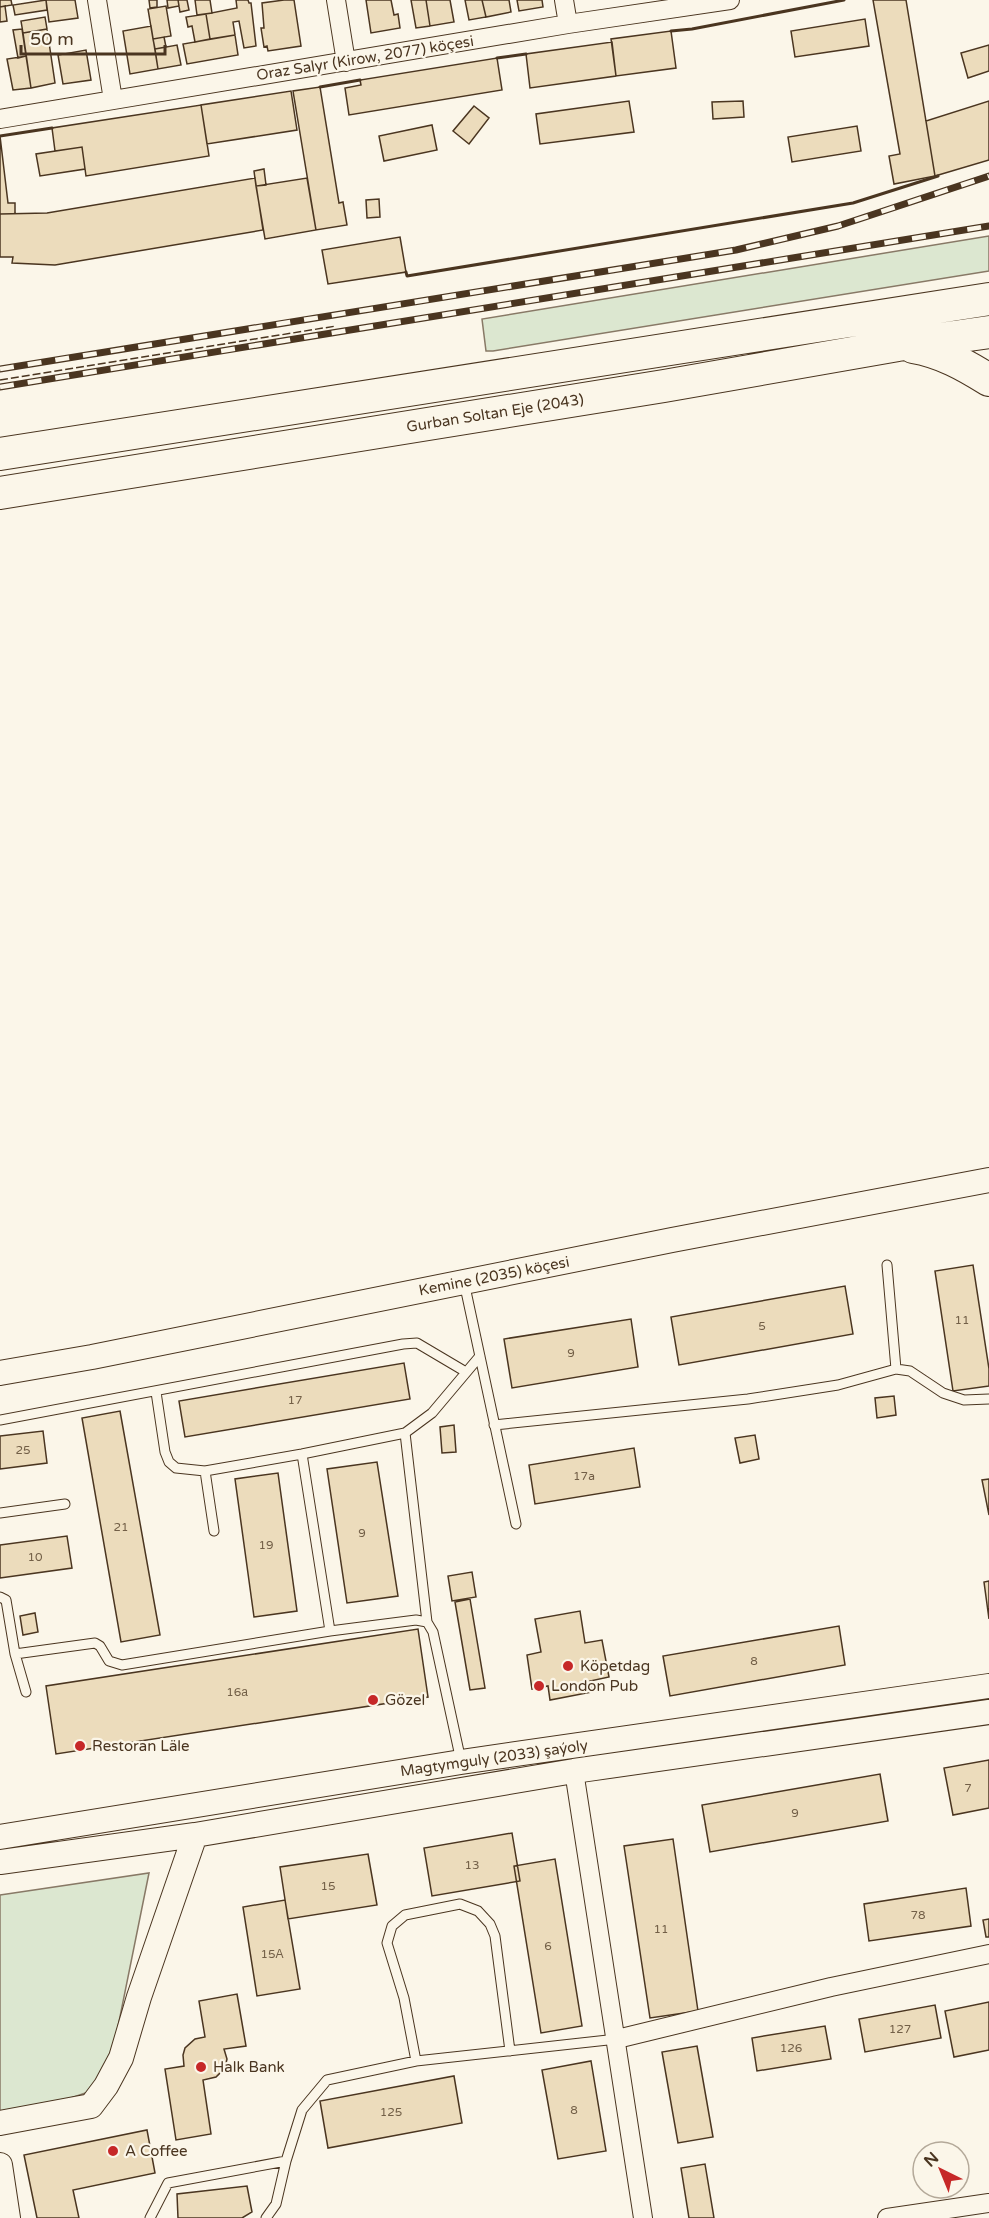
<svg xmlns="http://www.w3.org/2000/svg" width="989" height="2218" font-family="'Varela Round',sans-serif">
<rect width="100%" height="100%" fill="#fbf6e9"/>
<path fill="#dce7d0" stroke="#887966" stroke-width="1.5" d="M989 236V271L493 351H486L482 319Z
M149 1873 106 2086 0 2122V1895Z"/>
<path fill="#ecdcbc" stroke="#4a3520" stroke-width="1.5" d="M0 0H11L12 5 0 7Z
M46 0 47 10 15 15 13 5Z
M46 0H75L78 18 49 22Z
M149 0H157V7L150 8Z
M167 0H178L179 6 168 8Z
M178 0H187L189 10 180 12Z
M195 0H210L212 13 197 15Z
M236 0H248L249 3H251L256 46 244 48 239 21 233 22 235 35 210 39 206 14 237 8Z
M284 0H294L301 46 268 51 267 46 264 47 261 28H264L262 3Z
M366 0H391L394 15 398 14 400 28 371 33Z
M411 0H426L430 26 416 28Z
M426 0H450L454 22 430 26Z
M465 0H482L486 17 469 20Z
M482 0H509L511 12 486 17Z
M517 0H542L543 7 519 11Z
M873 0H906L935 176 894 184 889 156 900 154Z
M5 6 7 21 0 22V7Z
M166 6 171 36 153 39 148 9Z
M206 14 210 39 195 42 192 26 188 27 186 17Z
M45 17 47 29 23 33 21 21Z
M865 19 869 46 795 57 791 31Z
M151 26 158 69 130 74 123 31Z
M22 29 26 56 18 58 13 30Z
M47 29 55 83 31 88 23 33Z
M671 31 676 68 616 76 611 39Z
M235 35 238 55 187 64 183 44Z
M164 37 166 47 155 49 153 39Z
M612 42 616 76 530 88 526 54Z
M177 45 181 65 158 69 155 49Z
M989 45V71L968 78 961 53Z
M86 50 91 80 63 84 58 55Z
M26 56 31 88 13 90 7 59Z
M497 58 502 90 349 115 345 88 361 85 360 80Z
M320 87 339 203 343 202 347 225 316 230 293 91Z
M291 91 297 130 207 144 201 105Z
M629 101 634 132 540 144 536 114Z
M743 101 744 117 713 119 712 102Z
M989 101V160L935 176 926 121Z
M201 105 209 156 86 176 82 147 55 151 52 128Z
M474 106 489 118 469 144 453 131Z
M432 125 437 150 384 161 379 136Z
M857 126 861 151 792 162 788 137Z
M0 136 8 203H15V214H0Z
M82 147 85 169 40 176 36 154Z
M264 169 266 185 256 186 254 171Z
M255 178 263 230 55 265 12 263 13 257H0V214L47 213Z
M307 178 316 230 265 239 256 186Z
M379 199 380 217 367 218 366 200Z
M400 237 406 272 328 284 322 250Z
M973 1265 989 1369V1386L953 1391 935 1271Z
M845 1286 853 1334 679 1365 671 1317Z
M631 1319 638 1367 512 1388 504 1339Z
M404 1363 410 1399 185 1437 179 1401Z
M894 1396 896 1415 877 1418 875 1398Z
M120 1411 160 1635 121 1642 82 1418Z
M454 1425 456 1452 442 1453 440 1427Z
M43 1431 47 1463 0 1469V1436Z
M755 1435 759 1459 740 1463 735 1438Z
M634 1448 640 1487 535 1504 529 1465Z
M377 1462 398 1596 347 1603 327 1469Z
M278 1473 297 1611 254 1617 235 1479Z
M989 1479V1515L982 1480Z
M67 1536 72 1568 0 1578V1545Z
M472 1572 476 1597 452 1601 448 1576Z
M989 1581V1619L984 1582Z
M470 1599 485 1688 470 1690 455 1602Z
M580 1611 585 1643 602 1640 609 1677 590 1681 592 1692 550 1700 548 1686 532 1689 527 1655 541 1652 535 1619Z
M35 1613 38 1632 23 1635 20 1616Z
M839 1626 845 1665 670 1696 663 1656Z
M418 1629 428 1697 56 1754 46 1686Z
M989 1760V1808L953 1815 944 1768Z
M880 1774 888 1821 710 1852 702 1805Z
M512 1833 520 1881 432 1896 424 1848Z
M673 1839 698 2011 650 2018 624 1846Z
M368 1854 377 1905 288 1919 280 1867Z
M555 1859 582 2026 541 2033 514 1866Z
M966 1888 971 1926 869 1941 864 1904Z
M285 1900 300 1989 257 1996 243 1907Z
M989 1919V1937H986L983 1920Z
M237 1994 246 2046 224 2049 227 2059 225 2068 216 2077 203 2080 211 2134 176 2140 165 2069 184 2066 183 2055 185 2048 195 2039 205 2037 199 2001Z
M989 2002V2050L954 2057 945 2011Z
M935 2005 941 2038 865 2052 859 2019Z
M825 2026 831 2059 757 2071 752 2038Z
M697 2046 713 2137 678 2143 662 2052Z
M591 2061 606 2151 558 2159 542 2070Z
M454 2076 462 2123 328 2148 320 2101Z
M147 2130 155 2173 73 2190 79 2218H37L24 2155Z
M705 2164 714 2218H689L681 2168Z
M247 2186 252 2212 242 2218H178L177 2194Z"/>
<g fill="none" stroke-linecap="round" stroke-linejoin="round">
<defs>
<path id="lane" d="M887 1265 896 1369
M464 1282 516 1524
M156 1392 165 1452 169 1462 176 1468 205 1471 302 1454 405 1433 432 1413 480 1356
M0 1420 403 1344 417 1343 466 1372
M494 1425 748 1399 838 1385 896 1369 910 1371 943 1393 964 1400 989 1399
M405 1433 427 1622
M302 1454 330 1631
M205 1471 214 1531
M0 1513 65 1504
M0 1597 6 1600 15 1654 26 1692
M15 1654 95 1643 100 1646 109 1661 122 1665 330 1631 416 1620 427 1622 433 1632 461 1761
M416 2061 404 1998 387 1943 392 1926 405 1915 460 1904 478 1911 490 1924 495 1936 510 2051
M150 2218 168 2183 286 2161
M266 2218 276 2204 286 2161 302 2110 327 2080 416 2061 617 2039"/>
<path id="street" d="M97 0 113 100
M336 0 346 62
M564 0 568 24
M0 119 568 24 730 0
M574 1771 643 2218
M617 2039 831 1987 989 1954
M887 2218 989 2203"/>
<path id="secondary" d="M0 1373 92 1357 672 1240 989 1180
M0 1837 461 1762 989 1686
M0 1862 195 1835 574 1771 989 1712
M0 2123 91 2106 106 2086 121 2058 139 1997 195 1835
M0 2165 8 2218"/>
<path id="highway" d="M913 347C942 352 965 365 989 380
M0 454 989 299
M0 493 664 386 898 345 989 332"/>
</defs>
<use href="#lane" stroke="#4a3520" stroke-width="11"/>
<use href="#street" stroke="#4a3520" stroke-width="20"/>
<use href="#secondary" stroke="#4a3520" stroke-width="26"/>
<use href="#highway" stroke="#4a3520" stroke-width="34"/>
<use href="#lane" stroke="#fbf6e9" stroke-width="9"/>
<use href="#street" stroke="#fbf6e9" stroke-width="18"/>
<use href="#secondary" stroke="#fbf6e9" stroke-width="24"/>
<use href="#highway" stroke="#fbf6e9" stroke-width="32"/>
<defs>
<path id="rail" d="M0 369 736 250 838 226 989 176
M0 387 989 226"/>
</defs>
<use href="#rail" stroke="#4a3520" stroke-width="7"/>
<use href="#rail" stroke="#fbf6e9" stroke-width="4.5" stroke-dasharray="14" stroke-linecap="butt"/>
<path stroke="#4a3520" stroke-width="1.5" stroke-dasharray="8 3" stroke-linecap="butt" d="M0 380 336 326"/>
<path stroke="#4a3520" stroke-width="3" d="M671 31 692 29 844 0
M497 58 526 54
M320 87 360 80
M0 136 52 128
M406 272 407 276 853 203 938 176"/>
</g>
<g fill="#c62828" stroke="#fbf6e9" stroke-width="2">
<circle cx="568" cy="1666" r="6"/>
<circle cx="539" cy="1686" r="6"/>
<circle cx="373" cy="1700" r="6"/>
<circle cx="80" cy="1746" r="6"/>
<circle cx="201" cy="2067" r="6"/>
<circle cx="113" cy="2151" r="6"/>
</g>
<g text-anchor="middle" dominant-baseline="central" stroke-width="4.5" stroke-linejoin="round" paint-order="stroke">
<g font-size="12" fill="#725f47">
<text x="962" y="1320">11</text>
<text x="762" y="1326">5</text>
<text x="571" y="1353">9</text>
<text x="295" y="1400">17</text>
<text x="23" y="1450">25</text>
<text x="584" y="1476">17a</text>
<text x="121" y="1527">21</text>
<text x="362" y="1533">9</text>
<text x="266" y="1545">19</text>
<text x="35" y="1557">10</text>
<text x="754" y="1661">8</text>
<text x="237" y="1692">16а</text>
<text x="968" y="1788">7</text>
<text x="795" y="1813">9</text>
<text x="472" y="1865">13</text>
<text x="328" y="1886">15</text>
<text x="918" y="1915">78</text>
<text x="661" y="1929">11</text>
<text x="548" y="1946">6</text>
<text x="272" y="1954">15А</text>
<text x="900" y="2029">127</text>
<text x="791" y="2048">126</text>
<text x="574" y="2110">8</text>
<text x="391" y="2112">125</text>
</g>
<g font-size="15" fill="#4a3520" stroke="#fbf6e9">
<text transform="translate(365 58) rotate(-9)">Oraz Salyr (Kirow, 2077) köçesi</text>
<text transform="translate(495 413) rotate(-9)">Gurban Soltan Eje (2043)</text>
<text transform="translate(494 1276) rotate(-11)">Kemine (2035) köçesi</text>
<text transform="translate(494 1758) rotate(-8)">Magtymguly (2033) şaýoly</text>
</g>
<g font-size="15" fill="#4a3520" stroke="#fbf6e9" text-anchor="start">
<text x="580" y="1666">Köpetdag</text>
<text x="551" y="1686">London Pub</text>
<text x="385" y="1700">Gözel</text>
<text x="92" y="1746">Restoran Läle</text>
<text x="213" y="2067">Halk Bank</text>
<text x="125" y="2151">A Coffee</text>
</g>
</g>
<g transform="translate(941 2170) rotate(317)"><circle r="28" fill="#fbf6e9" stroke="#b4a999" stroke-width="1.5"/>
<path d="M0-4.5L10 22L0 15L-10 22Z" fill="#c62828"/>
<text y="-9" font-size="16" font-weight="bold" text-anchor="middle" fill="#4a3520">N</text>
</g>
<path d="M21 45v9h144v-9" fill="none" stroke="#4a3520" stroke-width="3"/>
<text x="30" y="45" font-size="18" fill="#4a3520" stroke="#fbf6e9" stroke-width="4.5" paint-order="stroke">50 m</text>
</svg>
